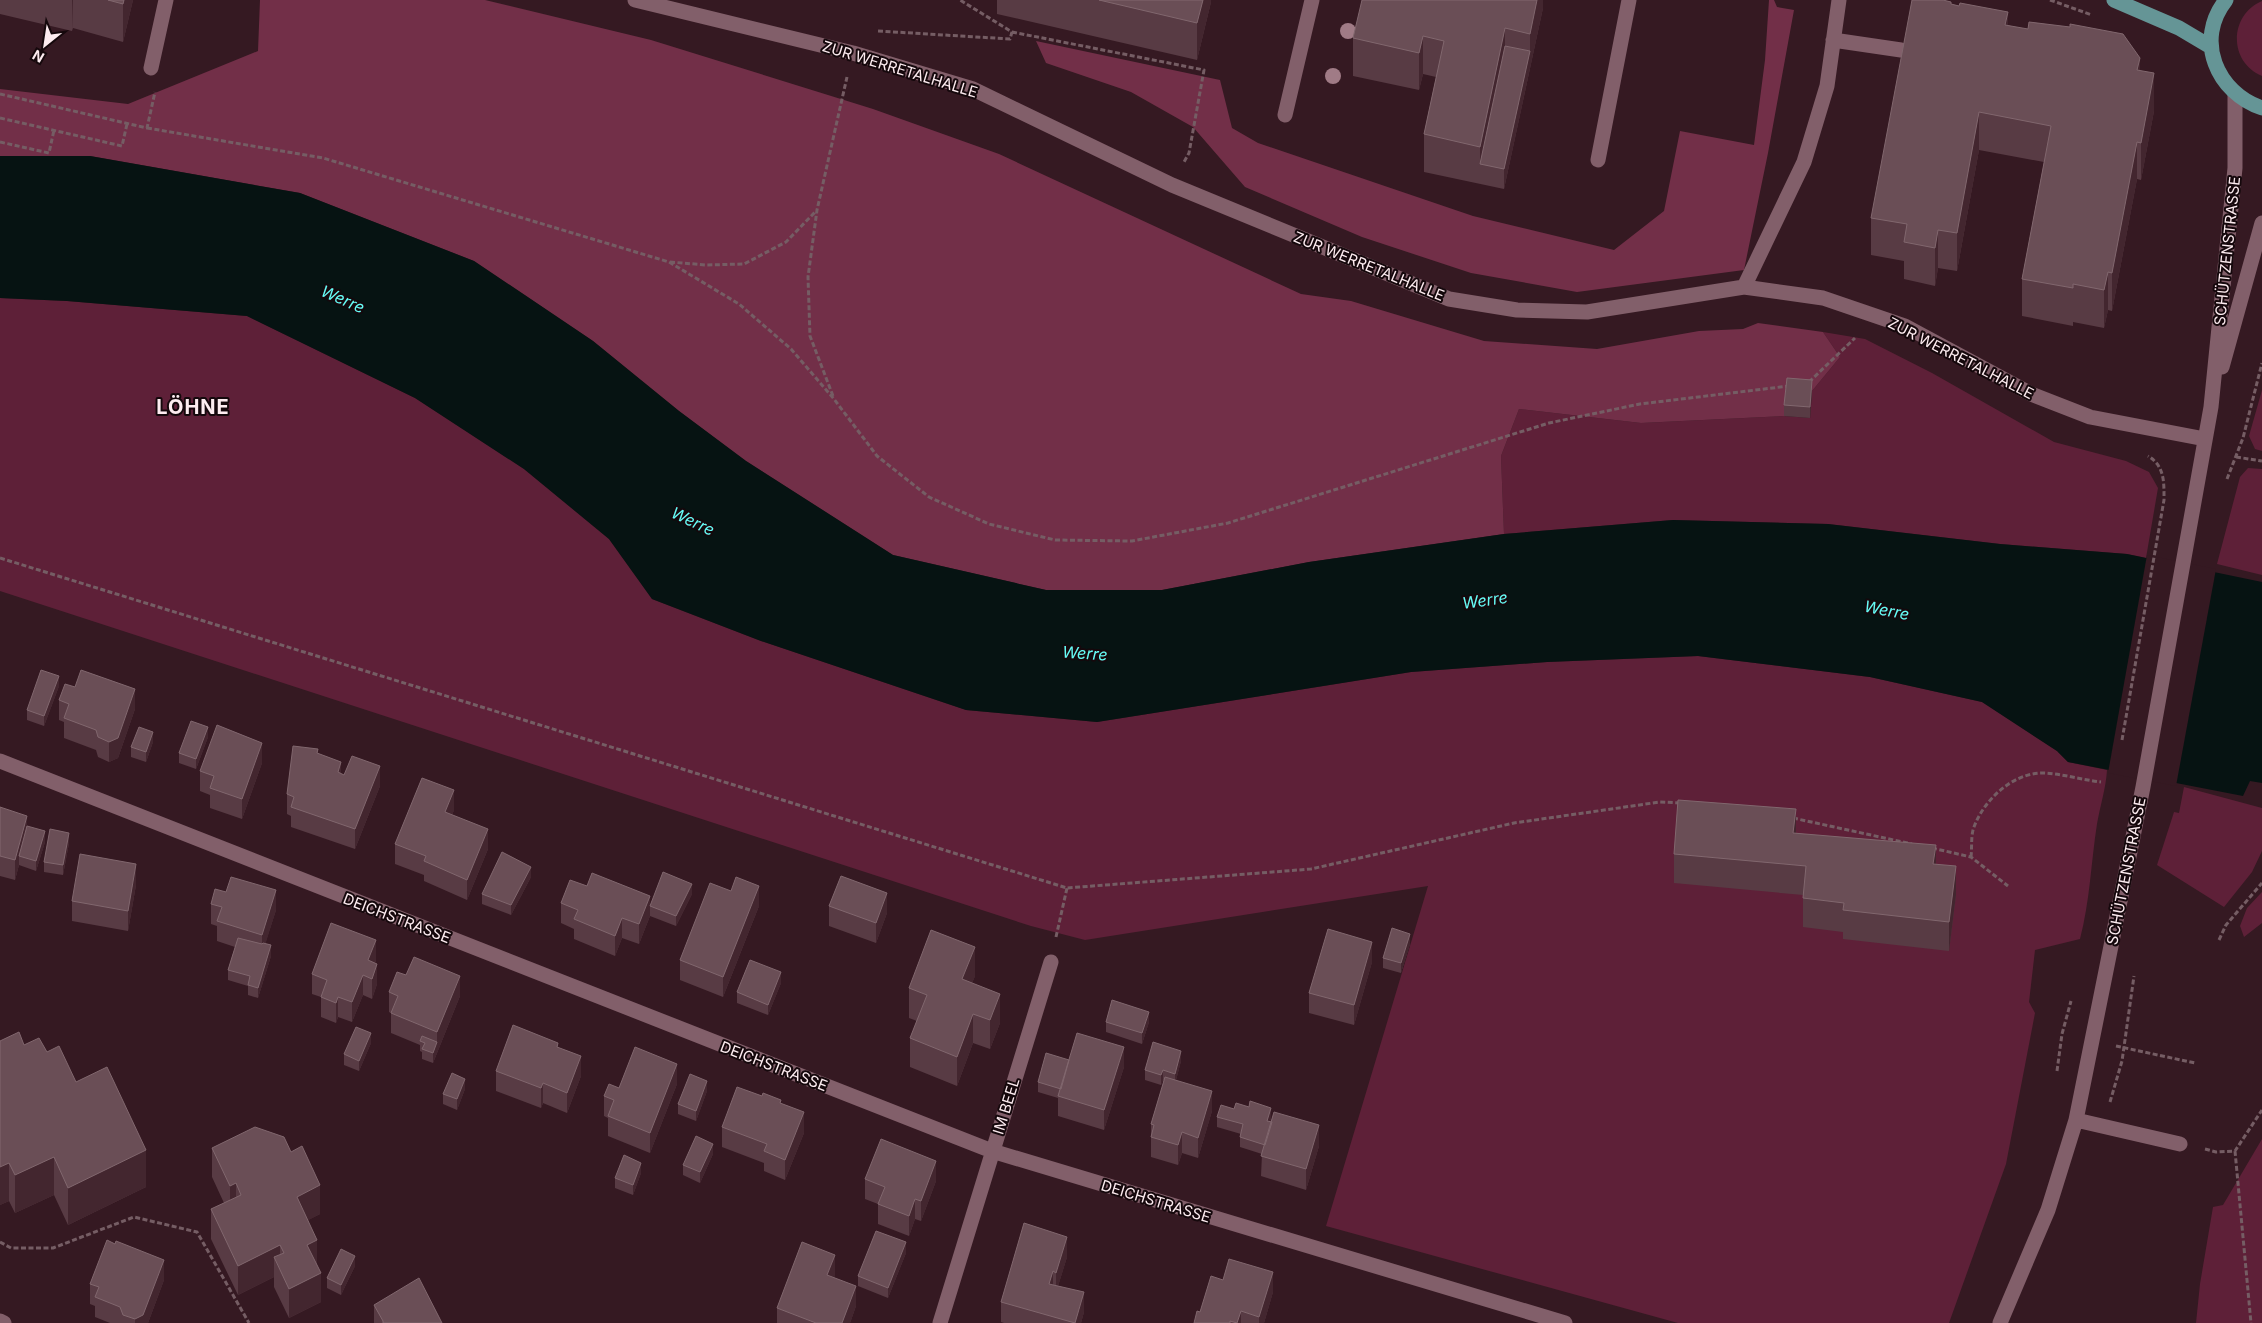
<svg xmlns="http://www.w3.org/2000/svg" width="2262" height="1323" font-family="Inter,sans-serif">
<rect width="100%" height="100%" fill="#351922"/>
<path fill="#5e2038" d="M2262 1V76C2228 62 2229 15 2262 1Z
M0 298 67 301 247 316 415 398 524 469 609 539 652 599 761 641 966 710 1097 722 1411 672 1547 662 1698 656 1870 677 1982 702 2057 751 2068 762 2107 770C2106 788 2100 806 2097 824 2091 862 2090 901 2080 939L2035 950 2029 1002 2035 1013 2006 1164 1949 1323H1678L1326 1226 1428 886 1085 940 1031 926 0 591Z
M1823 332 1865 339 1932 373 2054 442 2126 461 2149 472 2158 488 2146 558 2127 554 2000 544 1828 524 1673 520 1504 534 1501 456 1519 409 1641 423 1784 416 1810 418 1812 391 1840 357Z
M2262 390V451L2255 449 2249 436Z
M2248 468 2262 469V575L2217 564 2240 477Z
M2184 787 2262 808V851L2252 872 2224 907 2157 865 2174 812 2179 813Z
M2262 892V923L2244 937 2240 926 2247 908Z
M2262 1139V1323H2196L2200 1284 2213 1207 2223 1205Z"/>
<path fill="#722f48" d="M260 0H485L651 40 873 109 999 154 1301 294 1351 301 1484 341 1597 349 1699 331 1743 329 1758 323 1823 332 1840 357 1812 391 1787 388 1784 416 1641 423 1519 409 1501 456 1504 534 1309 562 1162 590H1046L893 555 746 461 679 411 593 341 474 261 300 193 90 156H0V89L128 104 258 51Z
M1769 0H1774L1777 7 1794 10 1768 153 1744 270 1577 292 1471 273 1362 237 1245 187 1193 127 1131 92 1046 63 1036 41 1220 80 1232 128 1258 143 1473 216 1614 250 1664 211 1680 131 1754 145 1765 60Z"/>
<path fill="#061312" d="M0 156H90L300 193 474 261 593 341 679 411 746 461 893 555 1046 590H1162L1309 562 1504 534 1673 520 1828 524 2000 544 2127 554 2262 582V783L2250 781 2243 796 2068 762 2057 751 1982 702 1870 677 1698 656 1547 662 1411 672 1097 722 966 710 761 641 652 599 609 539 524 469 415 398 247 316 67 301 0 298Z"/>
<path fill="#351922" d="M2147 555 2216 569 2176 786 2108 773Z"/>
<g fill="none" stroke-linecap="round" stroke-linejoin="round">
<path stroke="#755d64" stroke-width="3" stroke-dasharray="5 2.5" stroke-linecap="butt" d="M2050 0 2092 15
M878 31 1010 39 1012 32 960 0
M1012 32 1204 70 1189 153 1184 162
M0 94 147 128 155 92
M0 118 122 146 127 124
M147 128 323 158 669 262 739 304 791 349 834 399 877 456 929 497 989 524 1055 540 1132 541 1228 523 1549 423 1640 404 1789 386
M0 142 49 153 54 130
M670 262 706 265 744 264 786 242 817 210
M1809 382 1855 338
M833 396 810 336 808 277 817 210 847 77
M2236 457 2262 461
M2227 479 2243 438 2262 363
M0 558 1067 888 1311 869 1514 823 1660 802 1681 803
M2122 740 2164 500C2164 483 2165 466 2148 456
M1793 818 1912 844
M1932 848 1971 857 2008 886
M1971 857C1972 848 1971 838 1973 830 1982 801 2013 772 2044 773 2063 774 2083 780 2101 782
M1056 937 1067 888
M2219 940 2226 925 2262 883
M2116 1046 2195 1063
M2057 1071 2062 1034 2071 1001
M2110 1102 2122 1061 2134 976
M2205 1149 2216 1152 2235 1151 2262 1110
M2235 1151 2251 1323
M0 1242 11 1248H53L134 1217 197 1232 249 1323"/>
<path stroke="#825f6a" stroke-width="15" d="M635 0 853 53 973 89 1172 185 1449 299 1517 310 1587 312 1744 287 1823 298 1905 326 2031 394 2090 417 2205 439
M1833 40 1901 50
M151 68 166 0
M1285 115 1312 0
M1598 160 1629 0
M1744 287 1804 162 1827 86 1839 0
M2222 367 2262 223
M0 761 992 1151 1565 1323
M2076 1120 2180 1144
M0 1321 4 1323
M940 1323 1051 962
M2000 1323 2048 1210 2076 1120 2143 787 2211 407 2235 168V94"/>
<path stroke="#659596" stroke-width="15" d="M2114 0 2179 28 2211 47
M2226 0C2194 40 2217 93 2262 108"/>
</g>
<g fill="#a07b86">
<circle cx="1348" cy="31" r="8"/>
<circle cx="1333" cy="76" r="8"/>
</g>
<path fill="#583b44" d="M0 0H133L123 42 73 28 72 31 0 14Z
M997 0H1211V2L1197 60 997 14Z
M1543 0V8L1504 189 1424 172V134L1436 77 1423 74 1419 90 1353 76V38Z
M1951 4 2008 25 2140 70 2154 111 2141 180 2137 179 2112 311 2108 310 2104 328 2073 322V326L2022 316V279L2044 162 1979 150 1957 271 1938 268 1935 286 1904 279V261L1871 255V218Z
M1812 391 1810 418 1784 416V405Z
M59 686 44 726 27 720V710Z
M59 700 135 709 118 758 109 762 98 757 96 750 64 738V722L59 720Z
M208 737 196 769 179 763V753Z
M153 742 146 762 131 757V747Z
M318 754 341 774 380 786 355 849 291 827V816L287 814V794Z
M262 763 242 819 210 808V795L200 791V771Z
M0 807 27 826 45 842 36 871 19 865 15 880 0 876Z
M454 810 452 815 488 849 467 900 424 881V875L395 864V844Z
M1796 833 1936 864 1956 895 1949 951 1843 939V932L1803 927V895L1674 883V854Z
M69 843 63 875 44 872V862Z
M531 877 511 915 482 904V894Z
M136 885 128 931 72 921V901Z
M587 886 650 906 692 894 676 926 650 916 639 944 622 938 615 956 574 939V929L561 923V903Z
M211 904 276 910 265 944 271 956 258 998 248 995V986L228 980V970L235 947 217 941V926L211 924Z
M759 906 723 997 680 980V960Z
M829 906 887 913 876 943 829 926Z
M1410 944 1401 973 1383 968V958Z
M376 960 375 963 377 984 372 999 363 995 352 1022 338 1017 336 1023 321 1017V997L312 994V974Z
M1372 962 1354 1025 1309 1013V993Z
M975 976 972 983 1000 1023 990 1049 973 1043 957 1086 910 1067V1038L917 1021 909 1018V988Z
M781 983 768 1015 737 1003V992Z
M389 992 460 996 433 1063 422 1059V1052L420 1051V1045L391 1033V1013L389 1012Z
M1106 1022H1149L1142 1044 1106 1032Z
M371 1043 359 1071 344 1065V1054Z
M24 1045 47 1052 76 1082 146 1187 68 1225 54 1195 15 1213 9 1201 0 1205Z
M558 1047 581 1076 567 1113 543 1103 541 1108 496 1091V1071Z
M1069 1060 1124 1067 1104 1130 1058 1116V1098L1038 1092V1082Z
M1181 1061 1176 1080 1212 1111 1198 1158 1182 1153 1178 1165 1151 1157V1124L1164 1081 1163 1080 1161 1085 1145 1080V1070Z
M677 1084 650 1153 608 1136V1118L604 1116V1096L619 1088Z
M465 1089 457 1110 443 1104V1094Z
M707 1091 696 1121 678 1114V1104Z
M781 1104 804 1133 785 1180 764 1171V1163L722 1147V1127Z
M1234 1109 1271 1118 1270 1122 1319 1146 1306 1190 1261 1176 1262 1154 1240 1147V1137L1241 1134 1217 1127V1117Z
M212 1148 320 1214 308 1220 317 1267 321 1302 289 1318 274 1287V1277L238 1295 211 1239V1209L224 1203 212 1177Z
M713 1154 700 1183 683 1175V1165Z
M641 1173 633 1195 615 1188V1178Z
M865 1179 936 1181 921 1221 915 1219 909 1236 878 1224V1204L865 1199Z
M906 1253 888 1298 858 1286V1276Z
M1067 1257 1058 1286 1084 1312 1081 1323H1004L1001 1322V1302Z
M355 1266 341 1295 327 1288V1278Z
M835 1275 834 1277 856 1306 850 1323H777V1308Z
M164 1280 148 1323H110L95 1317V1306L90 1304V1284Z
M1223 1280 1273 1292 1264 1323H1194Z
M374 1305 442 1323H374Z"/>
<path fill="#43262f" d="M72 0H73L72 31Z
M124 0H133L123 42V4Z
M1203 0H1211V2L1197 60V23Z
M1537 0H1543V8L1504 189V169L1530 51V34Z
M2008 12V50L2005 25Z
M1505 28V66L1480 164V184V147Z
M1423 36V74L1419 90V53Z
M2140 58V95L2137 70Z
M2154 73V111L2141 180V143Z
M1979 112V150L1957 271V233Z
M2137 142V179L2112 311V273Z
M1938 230V268L1935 286V248Z
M2108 272V310L2104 328V290Z
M1812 380V391L1810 418V407Z
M59 676V686L44 726V716Z
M135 689V709L118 758 109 762V742Z
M208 727V737L196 769V759Z
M153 732V742L146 762V752Z
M262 743V763L242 819V799Z
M341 762V782L338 772Z
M380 766V786L355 849V829Z
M454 790V810L445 832V812Z
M1796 809V838L1793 833Z
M27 816V836L19 856V865L15 880V860Z
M488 829V849L467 900V880Z
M45 831V842L36 871V861Z
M69 833V843L63 875V865Z
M1936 845V875L1933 864Z
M136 864V885L128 931V911Z
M1956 866V895L1949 951V922Z
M531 867V877L511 915V905Z
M692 884V894L676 926V916Z
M759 886V906L723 997V977Z
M276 890V910L262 955V935Z
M887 893V913L876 943V923Z
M650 896V916L639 944V924Z
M622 918V938L615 956V936Z
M1410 934V944L1401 973V963Z
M376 940V960L369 978 368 960Z
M1372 942V962L1354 1025V1005Z
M271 945V956L258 998V988Z
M975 947V976L962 1008V979Z
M377 964V984L372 999V979Z
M781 972V983L768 1015V1005Z
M363 975V995L352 1022V1002Z
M460 976V996L433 1063V1053L437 1042V1032Z
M1000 994V1023L990 1049V1020Z
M338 997V1017L336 1023V1003Z
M1149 1012V1022L1142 1044V1033Z
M973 1014V1043L957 1086V1057Z
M371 1033V1043L359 1071V1061Z
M1124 1047V1067L1104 1130V1110Z
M1181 1051V1061L1175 1084V1074Z
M581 1056V1076L567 1113V1093Z
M677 1064V1084L650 1153V1133Z
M1163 1070V1080L1161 1085V1075Z
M465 1079V1089L457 1110V1099Z
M707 1081V1091L696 1121V1111Z
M543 1083V1103L541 1108V1088Z
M1212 1091V1111L1198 1158V1138Z
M1271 1108V1118L1267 1131V1121Z
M804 1112V1133L785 1180V1160Z
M1319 1125V1146L1306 1190V1169Z
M1182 1132V1153L1178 1165V1145Z
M713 1144V1154L700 1183V1172Z
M146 1150V1187L68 1225V1188Z
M54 1157V1195L15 1213V1175Z
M936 1161V1181L921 1221V1201Z
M9 1163V1201L0 1205V1167Z
M641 1163V1173L633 1195V1185Z
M236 1183V1213L230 1215V1186Z
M320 1185V1214L297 1226V1197Z
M915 1199V1219L909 1236V1216Z
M1067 1237V1257L1056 1293V1273Z
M317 1240V1269L307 1245Z
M906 1242V1253L888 1298V1288Z
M280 1245V1270L274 1257V1277L238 1295V1266Z
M835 1255V1275L827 1295V1275Z
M355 1256V1266L341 1295V1285Z
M164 1260V1280L148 1323H135V1319Z
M1053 1271V1291L1049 1284Z
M1273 1272V1292L1264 1323H1259V1317Z
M321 1273V1302L289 1318V1289Z
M856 1286V1306L850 1323H842Z
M1084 1292V1312L1081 1323H1075Z
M1241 1311V1323H1237Z"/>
<path fill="#6a4e56" stroke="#81676e" d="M108 0H124L123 4Z
M1099 0H1203L1197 23Z
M1362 0H1537L1530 34 1505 28 1480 147 1424 134 1444 41 1423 36 1419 53 1353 38Z
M1912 0H1943L1951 2V4L1959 6 1960 3 2008 12 2005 25 2028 29 2029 22 2070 27V24L2123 34 2140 58 2137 70 2154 73 2141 143 2137 142 2112 273 2108 272 2104 290 2073 284V288L2022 279 2051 126 1979 112 1957 233 1938 230 1935 248 1904 242 1907 224 1871 218Z
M1505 46 1530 51 1504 169 1480 164Z
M1787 378 1812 380 1810 407 1784 405Z
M41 670 59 676 44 716 27 710Z
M81 670 135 689 118 738 109 742 98 737 96 730 64 718 69 704 59 700 65 684 75 687Z
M191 721 208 727 196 759 179 753Z
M217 725 262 743 242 799 210 788 214 776 200 771Z
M139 727 153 732 146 752 131 747Z
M293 746 318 749 317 753 341 762 338 772 344 775 352 756 380 766 355 829 291 807 294 797 287 794Z
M422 778 454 790 445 812 488 829 467 880 424 861 426 856 395 844Z
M1678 800 1796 809 1793 833 1936 845 1933 864 1956 866 1949 922 1843 910 1844 903 1803 898 1806 866 1674 854Z
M0 807 27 816 15 860 0 856Z
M27 826 45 831 36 861 19 856Z
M50 829 69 833 63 865 44 862Z
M502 852 531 867 511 905 482 894Z
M80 854 136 864 128 911 72 901Z
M663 872 692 884 676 916 650 906Z
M592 873 650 896 639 924 622 918 615 936 574 919 578 910 561 903 570 880 587 886Z
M841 876 887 893 876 923 829 906Z
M231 877 276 890 262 935 217 921 222 907 211 904 215 889 226 892Z
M736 877 759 886 723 977 680 960 710 883 731 891Z
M331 923 376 940 368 960 377 964 372 979 363 975 352 1002 338 997 336 1003 321 997 327 980 312 974Z
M1392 928 1410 934 1401 963 1383 958Z
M1328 929 1372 942 1354 1005 1309 993Z
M931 930 975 947 962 979 1000 994 990 1020 973 1014 957 1057 910 1038 927 995 909 988Z
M238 938 262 944 263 943 271 945 258 988 248 985 250 976 228 970Z
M414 957 460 976 437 1032 391 1013 398 996 389 992 397 972 406 975Z
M750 960 781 972 768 1005 737 992Z
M1112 1000 1149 1012 1142 1033 1106 1022Z
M513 1025 558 1043 557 1047 581 1056 567 1093 543 1083 541 1088 496 1071Z
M356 1027 371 1033 359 1061 344 1054Z
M19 1032 24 1045 39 1038 47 1052 59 1046 76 1082 107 1067 146 1150 68 1188 54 1157 15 1175 9 1163 0 1167V1041Z
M1077 1033 1124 1047 1104 1110 1058 1096Z
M422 1036 437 1042 433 1053 422 1049 425 1043 420 1041Z
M1153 1042 1181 1051 1175 1074 1163 1070 1161 1075 1145 1070Z
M635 1047 677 1064 650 1133 608 1116 614 1100 604 1096 609 1084 619 1088Z
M1046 1053 1069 1060 1061 1089 1038 1082Z
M452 1073 465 1079 457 1099 443 1094Z
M690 1074 707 1081 696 1111 678 1104Z
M1165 1077 1212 1091 1198 1138 1182 1132 1178 1145 1151 1137 1154 1125 1151 1124Z
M737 1087 762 1096 763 1093 781 1100 780 1103 804 1112 785 1160 764 1151 767 1144 722 1127Z
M1250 1101 1271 1108 1267 1121 1272 1122 1265 1145 1240 1137 1243 1124 1217 1117 1221 1105 1234 1109 1236 1103 1249 1107Z
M1274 1112 1319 1125 1306 1169 1261 1156Z
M255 1127 284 1137 291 1152 302 1146 320 1185 297 1197 317 1240 307 1245 321 1273 289 1289 274 1257 284 1253 280 1245 238 1266 211 1209 241 1195 236 1183 230 1186 212 1148Z
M696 1136 713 1144 700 1172 683 1165Z
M881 1139 936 1161 921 1201 915 1199 909 1216 878 1204 885 1187 865 1179Z
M624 1155 641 1163 633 1185 615 1178Z
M1024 1223 1067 1237 1056 1273 1053 1271 1049 1284 1084 1292 1075 1323 1001 1302Z
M876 1231 906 1242 888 1288 858 1276Z
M107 1240 115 1244 116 1241 164 1260 143 1315 135 1319 123 1315 120 1307 95 1297 99 1287 90 1284Z
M802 1242 835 1255 827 1275 856 1286 842 1323H816L777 1308Z
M341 1249 355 1256 341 1285 327 1278Z
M1229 1259 1273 1272 1259 1317 1241 1311 1237 1323 1230 1321V1323H1194L1197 1311 1200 1312 1211 1276 1223 1280Z
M419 1278 442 1323H383V1321L374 1305Z"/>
<g text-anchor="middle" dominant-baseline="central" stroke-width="4" stroke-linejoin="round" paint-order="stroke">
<g font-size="15" fill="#fdecf0" stroke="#15080c">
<text transform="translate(900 69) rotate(17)">ZUR WERRETALHALLE</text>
<text transform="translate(2227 251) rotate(-84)">SCHÜTZENSTRASSE</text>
<text transform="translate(1369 266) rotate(22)">ZUR WERRETALHALLE</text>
<text transform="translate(1961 358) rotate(27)">ZUR WERRETALHALLE</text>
<text transform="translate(2126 871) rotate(-79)">SCHÜTZENSTRASSE</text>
<text transform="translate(397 918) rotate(21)">DEICHSTRASSE</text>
<text transform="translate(774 1066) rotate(21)">DEICHSTRASSE</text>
<text transform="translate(1006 1106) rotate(-73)">IM BEEL</text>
<text transform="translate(1156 1201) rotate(17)">DEICHSTRASSE</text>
</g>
<g font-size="16" font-style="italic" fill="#66fcf6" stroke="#15080c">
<text transform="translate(343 299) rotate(24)">Werre</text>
<text transform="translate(693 521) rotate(25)">Werre</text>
<text transform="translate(1485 600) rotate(-8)">Werre</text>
<text transform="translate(1887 610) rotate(11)">Werre</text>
<text transform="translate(1085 653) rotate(4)">Werre</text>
</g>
<g font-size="20" font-weight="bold" letter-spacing="1" fill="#fdecf0" stroke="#15080c">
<text x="193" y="407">LÖHNE</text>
</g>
</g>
<g transform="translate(45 45) rotate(210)" stroke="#15080c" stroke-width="4" paint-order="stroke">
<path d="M0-4L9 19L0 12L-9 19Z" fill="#fdecf0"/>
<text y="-8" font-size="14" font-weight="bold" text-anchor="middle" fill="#fdecf0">N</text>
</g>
</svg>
